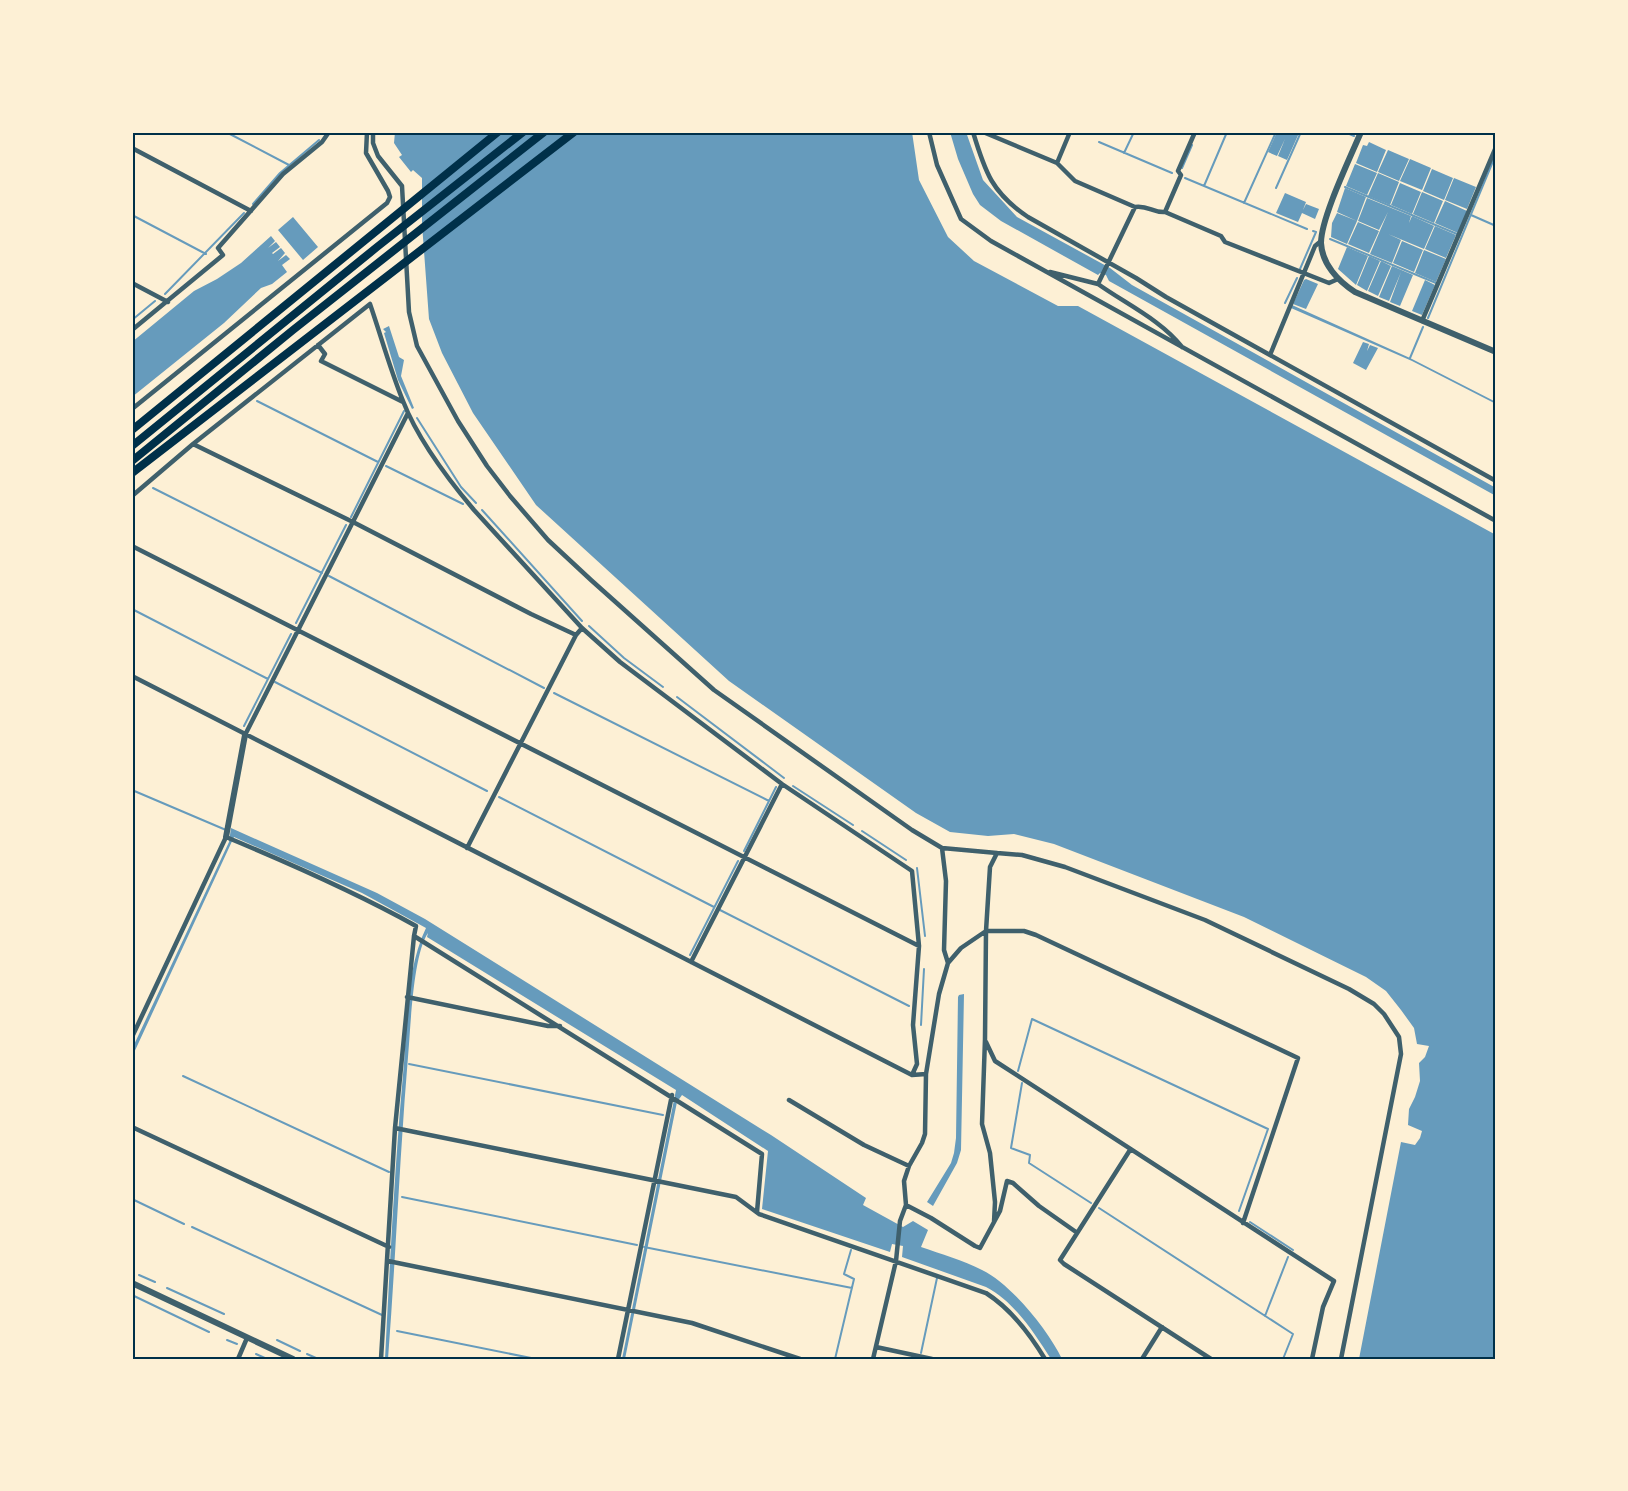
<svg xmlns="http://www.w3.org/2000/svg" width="1628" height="1491" font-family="'Zilla Slab',serif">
<rect width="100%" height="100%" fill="#fdf0d5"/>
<path fill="#669bbc" d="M395 132H912L919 180 948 237 974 261 1058 306H1078L1496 535V1359H1359L1401 1142 1415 1145 1420 1138 1422 1131 1408 1125 1409 1109 1415 1097 1420 1081 1419 1063 1425 1057 1429 1046 1417 1044 1414 1028 1401 1010 1386 991 1366 977 1244 917 1054 844 1014 834 988 836 950 832 916 813 729 681 536 505 473 413 442 353 429 319 422 224V178L413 170 411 172 399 157 402 155 394 143Z
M950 132H966L983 180 1017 217 1110 268 1132 285 1496 488V496L1109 281 1106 275 1100 273 1098 275 1001 221 980 205 973 194 958 159Z
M1277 132 1299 133 1287 160 1278 156 1285 139 1277 156 1268 152Z
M1369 142 1386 150 1377 172 1356 163 1363 145 1367 146Z
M1388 150 1409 159 1399 181 1378 172Z
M1410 159 1431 168 1422 190 1400 181Z
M1355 164 1377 173 1367 195 1346 186Z
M1432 169 1453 178 1444 200 1423 191Z
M1378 173 1399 182 1390 205 1368 196Z
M1454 178 1476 187 1467 209 1445 200Z
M1400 183 1421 192 1412 214 1391 205Z
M1345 188 1366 197 1357 221 1337 212Z
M1422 192 1443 201 1434 223 1413 214Z
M1285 193 1306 202 1303 210 1306 204 1319 209 1315 219 1302 213 1298 222 1276 213Z
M1367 198 1411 216 1409 223 1412 216 1434 226 1424 249 1388 234 1401 240 1392 263 1370 254 1388 212 1379 230 1358 221Z
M1445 201 1467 211 1458 233 1435 223Z
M1337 213 1357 221 1347 244 1331 237 1332 223Z
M293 217 318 247 303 260 278 230Z
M1358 222 1379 231 1369 253 1348 244Z
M1435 226 1456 235 1446 258 1425 249Z
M271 236 275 241 268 248 276 242 280 247 272 253 273 254 281 248 285 253 278 261 286 255 290 259 282 265 287 272 272 284 261 288 224 323 132 397V342L194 291 217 279 241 263Z
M1402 241 1423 250 1414 272 1393 263Z
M1347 247 1368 256 1356 285 1338 269Z
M1424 250 1446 259 1436 282 1415 273Z
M1369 256 1380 261 1367 291 1357 285Z
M1381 261 1391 266 1378 296 1368 291Z
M1392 266 1413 275 1400 306 1390 302 1401 272 1389 301 1379 297Z
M1306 279 1318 284 1306 309 1293 304 1304 280Z
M1425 280 1435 285 1422 315 1412 311Z
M1292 305 1410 358 1496 402V404L1412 361 1291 308Z
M389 326 399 357 404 360 401 376 414 408 412 409 398 380 384 333 386 332 383 329Z
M1363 342 1369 344 1367 351 1370 345 1378 348 1366 370 1353 363Z
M231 828 377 893 425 919 771 1135 866 1198 863 1205 903 1227 913 1221 928 1230 921 1247C941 1254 963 1260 982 1270 1011 1284 1048 1330 1062 1359H1051C1034 1333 1015 1302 986 1287L902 1257 903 1246 892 1244 890 1252 762 1209 768 1151 682 1095 677 1102 625 1359H622L676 1090 427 937 428 933C414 953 411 1018 409 1044 400 1149 396 1254 388 1359H385C390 1260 395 1161 404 1063 407 1020 407 967 426 928L362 893 234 837 132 1057V1049L229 842Z
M964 994 961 1150 957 1163 933 1206 927 1202 951 1163 954 1153 956 1138 958 997 959 995Z"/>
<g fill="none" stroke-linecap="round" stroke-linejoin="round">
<path stroke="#669bbc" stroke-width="2" d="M226 132 289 165
M1345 132 1354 136
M1099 142 1172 173
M1124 153 1134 132
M1182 168 1192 145
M1185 178 1307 229
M1204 186 1227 132
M1345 187 1457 234
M1276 188 1301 132
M1244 203 1276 132
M253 204 280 173 319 140
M132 215 206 254
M1471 215 1496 226
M1330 239 1436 283
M1300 269 1316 232 1313 231
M165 294 244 213
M1285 303 1297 278
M1428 318 1496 154
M132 320 155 301
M1410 358 1423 327
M257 401 378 462
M417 418 461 487 476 503
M386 466 463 504
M153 488 322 573
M482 510 582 621
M351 517 404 411
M329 576 544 688
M132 609 268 679
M296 623 346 525
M589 626 624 658 663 687
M275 682 487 791
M554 693 769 801
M677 697 784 778
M244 726 291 634
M793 786 853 825
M132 790 226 830
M499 797 714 907
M862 831 906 860
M744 851 776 787
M917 868 925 936
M720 910 909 1006
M690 955 738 861
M921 1025 924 969
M409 1064 663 1115
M1018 1071 1032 1019 1268 1129 1239 1211
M183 1076 389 1172
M1022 1083 1011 1148 1030 1155 1029 1163 1091 1203
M402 1197 637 1245
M132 1199 184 1224
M1099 1208 1293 1334 1283 1359
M1250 1222 1293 1250
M192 1227 382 1315
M644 1247 852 1288
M139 1275 155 1282
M167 1288 224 1314
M132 1295 209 1332
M1265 1316 1288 1257
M397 1331 536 1359
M227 1340 237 1344
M277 1340 300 1351
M921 1353 937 1278
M256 1354 267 1359
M307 1354 316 1358
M835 1359 854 1279 844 1274 851 1250"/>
<path stroke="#3f606c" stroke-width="4.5" d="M373 132V143L378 156 402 186 409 312 417 346 458 421 487 466 510 496 548 540 591 580 714 690 912 830 942 848 946 881 944 950 948 963
M929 132 937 165 961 219 991 241 1496 521
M973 132C985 172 992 193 1028 217L1136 278 1166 297 1496 481
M983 132 1057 163 1075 181 1135 207C1148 205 1153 213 1165 212L1221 236 1225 242 1329 283 1338 279
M132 148 251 211
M1057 163 1070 132
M1165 212 1181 175 1178 171 1195 132
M1050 272 1098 284 1135 207
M132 283 168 302
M1098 284C1126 304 1161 320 1182 347
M1422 321 1496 147
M132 330 223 255 218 248 283 174 322 142 329 132
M318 345 325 354 321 361 403 402
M1270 355 1315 246 1321 241
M132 409 387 203 390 197 388 191 366 153 367 132
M193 444 353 522 531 614 576 635
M132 496 193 444 370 304C381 336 390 369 403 401 418 440 447 478 474 510L582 628 620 662 782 784 912 871 919 946 913 1025 917 1064 912 1075
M132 546 919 946
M132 676 912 1075 926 1074
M245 735 408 413
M467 848 576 635 582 628
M942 848 997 853
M691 962 782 784
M407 997 548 1026H560
M132 1037 226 837C291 864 355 892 416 926L414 936
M986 1042 995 1061 1334 1281 1323 1307 1312 1359
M789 1100 864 1145 909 1166
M132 1127 389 1247
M395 1128 736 1197 759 1214 986 1293C1011 1309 1030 1334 1045 1359
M1130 1150 1060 1260 1064 1264 1211 1359
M906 1205 931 1218 975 1246 980 1248 1000 1211 1007 1181 1013 1183 1039 1206 1076 1232
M994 1222 995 1202 990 1153 982 1124 985 1039 986 931 990 867 997 853 1022 855 1065 867 1205 920 1349 989 1374 1004 1384 1014 1399 1037 1401 1054 1341 1359
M388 1261 692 1323 800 1359
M876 1347 932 1359
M238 1359 247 1338
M381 1359 395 1128 414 936 762 1154 757 1212
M618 1359 672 1095
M873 1359 896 1261 900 1221 906 1205 904 1181 909 1166 922 1143 925 1134 926 1074 939 994 948 963 961 948 986 931H1024L1036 935 1298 1058 1243 1223
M1142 1359 1162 1327"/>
<path stroke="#3f606c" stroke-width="6" d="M1361 132C1350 158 1321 218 1321 243 1322 264 1338 281 1355 292L1496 352
M226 837 245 735
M132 1283 293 1359"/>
<path stroke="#003049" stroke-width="8" d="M132 430 498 132
M132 473 574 132"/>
<path stroke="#003049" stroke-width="8" d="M132 446 377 247 523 132
M132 461 293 330 544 132"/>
</g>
<rect width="1628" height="1491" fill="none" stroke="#fdf0d5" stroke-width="267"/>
<rect x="134" y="134" width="1360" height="1224" fill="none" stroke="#003049" stroke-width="2"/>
</svg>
